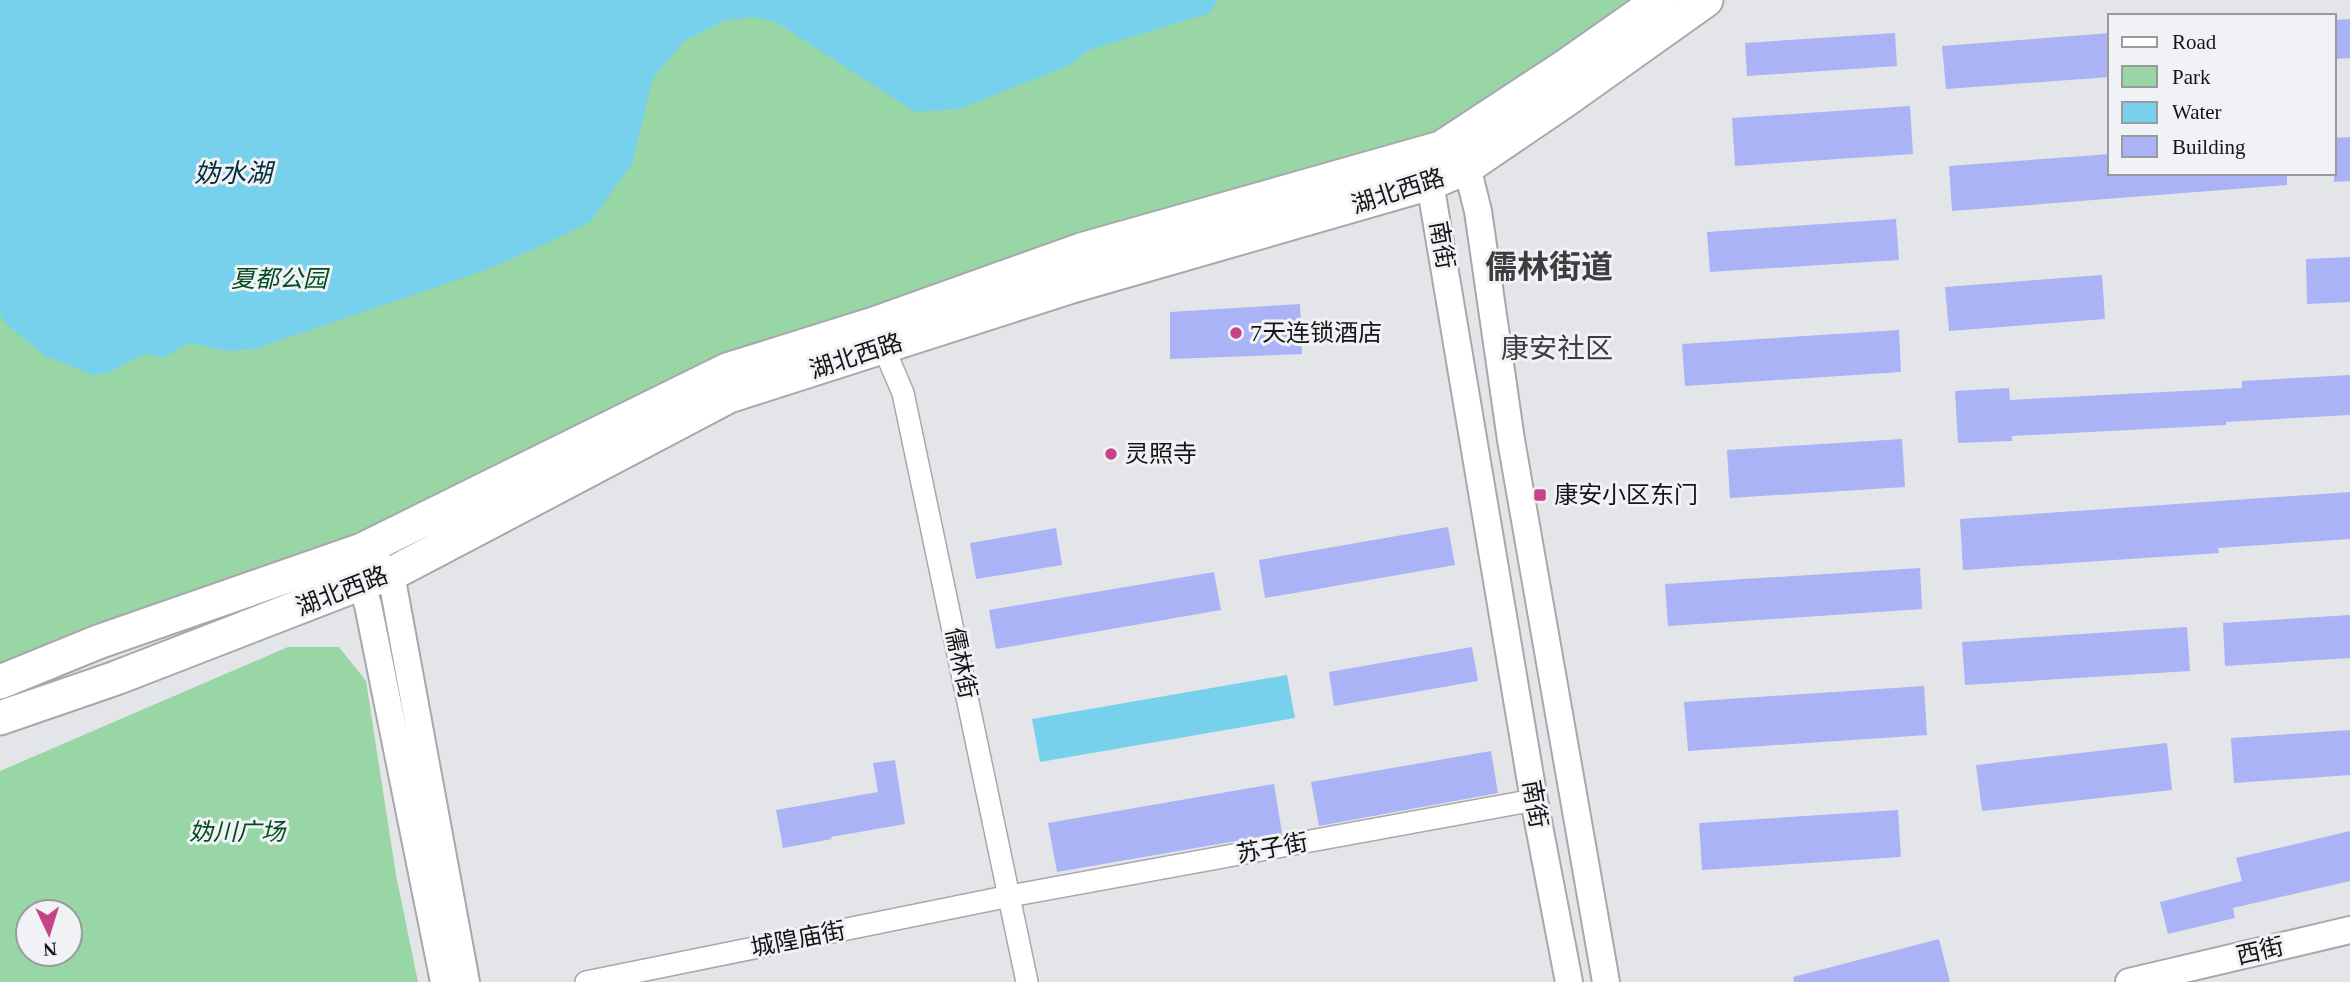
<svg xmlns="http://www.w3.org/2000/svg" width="2350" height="982" font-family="'Times New Roman','Noto Sans SC',serif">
<rect width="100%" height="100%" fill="#e4e5e8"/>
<path fill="#98d6a5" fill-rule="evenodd" d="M0 0H1637L1441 148 362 550 0 682Z
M288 647H339L366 681 396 875 418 982H0V771ZM28 912H70V954H28Z"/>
<path fill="#77d1ed" d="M0 0H1217L1210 13 1089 50 1068 66 959 109 915 112 774 21 750 17 724 21 684 41 653 78 632 164 590 222 539 247 483 271 255 349 227 351 190 343 165 357 145 354 110 372 93 375 45 356 4 322 0 314Z
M1287 675 1295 718 1040 762 1032 719Z"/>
<path fill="#aab3f5" d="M2350 19V58L2334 59V20Z
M1895 33 1897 66 1747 76 1745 43Z
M2110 33V77L1946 89 1942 46Z
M1910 106 1913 154 1735 166 1732 118Z
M2350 137V181L2334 182V138Z
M2110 154V173H2287V185L1952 211 1949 166Z
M1896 219 1899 260 1710 272 1707 232Z
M2350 257V302L2307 304 2306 259Z
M2102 275 2105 319 1949 331 1945 287Z
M1300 304 1302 354 1170 359V312Z
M1899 330 1901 372 1685 386 1682 344Z
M2350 375V415L2226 422V425L2012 436V441L1958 443 1955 391 2009 388 2010 400 2242 388V381Z
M1902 439 1905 487 1730 498 1727 450Z
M2350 492V539L2218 548 2219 553 1963 570 1960 519Z
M1448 527 1455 565 1265 598 1259 560Z
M1056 528 1062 565 976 579 970 543Z
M1920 568 1922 609 1668 626 1665 584Z
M1214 572 1221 610 996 649 989 610Z
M2350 615V658L2225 666 2223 623Z
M2187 627 2190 671 1965 685 1962 642Z
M1472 647 1478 681 1334 706 1329 672Z
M1924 686 1927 735 1688 751 1684 702Z
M2350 730V775L2234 783 2231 738Z
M2167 743 2172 790 1982 811 1976 765Z
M1491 751 1498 793 1319 826 1311 782Z
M895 760 905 824 831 837 832 839 783 848 776 810 878 792 873 763Z
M1274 784 1282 833 1057 872 1048 823Z
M1898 810 1901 857 1702 870 1699 823Z
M2350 831V881L2233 908 2235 918 2168 934 2160 902 2242 881 2236 858Z
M1939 939 1950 982H1794L1793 977Z"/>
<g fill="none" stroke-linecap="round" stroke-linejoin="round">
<defs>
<path id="minor" d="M879 337 903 393 1027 982
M586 982 1010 896 1534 800"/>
<path id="tertiary" d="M378 563 391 574 466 982
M361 565V583L368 605 444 982
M1569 982 1534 800 1430 183 1441 148 1467 167 1478 211 1511 440 1606 982
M2129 982 2350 930"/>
<path id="primary" d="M0 682 98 642 362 550 727 370 874 324 1081 250 1441 148 1566 66 1660 0
M0 718 116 678 361 583 391 574 729 396 1069 287 1430 183 1467 167 1564 101 1706 0"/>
</defs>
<use href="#minor" stroke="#a8a8ab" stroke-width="24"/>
<use href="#tertiary" stroke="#a8a8ab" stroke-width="30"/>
<use href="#primary" stroke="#a8a8ab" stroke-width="37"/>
<use href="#minor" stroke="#fff" stroke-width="21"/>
<use href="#tertiary" stroke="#fff" stroke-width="26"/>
<use href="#primary" stroke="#fff" stroke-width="33"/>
</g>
<g fill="#c64389" stroke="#f1f2f5" stroke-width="2.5">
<circle cx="1236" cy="333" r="7"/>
<circle cx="1111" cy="454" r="7"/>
<rect x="1533" y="488" width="14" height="14" rx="3.5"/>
</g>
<g text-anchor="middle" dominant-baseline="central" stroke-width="6" stroke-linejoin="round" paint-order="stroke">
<g font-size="24" fill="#151516" stroke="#f1f2f5">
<text transform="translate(1398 191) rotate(-18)">湖北西路</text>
<text transform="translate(1442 245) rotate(80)">南街</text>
<text transform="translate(856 356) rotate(-18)">湖北西路</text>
<text transform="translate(342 591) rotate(-21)">湖北西路</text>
<text transform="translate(961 663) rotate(78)">儒林街</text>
<text transform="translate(1535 804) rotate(80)">南街</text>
<text transform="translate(1272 848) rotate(-10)">苏子街</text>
<text transform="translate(798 939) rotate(-11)">城隍庙街</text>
<text transform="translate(2260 951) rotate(-13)">西街</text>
</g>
<g font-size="24" font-style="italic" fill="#014d20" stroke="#f1f2f5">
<text x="279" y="279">夏都公园</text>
<text x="237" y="832">妫川广场</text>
</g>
<g font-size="24" fill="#151516" stroke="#f1f2f5" text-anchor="start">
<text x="1250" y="333">7天连锁酒店</text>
<text x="1125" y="454">灵照寺</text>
<text x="1554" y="495">康安小区东门</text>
</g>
<g font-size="26" font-style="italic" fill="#022f3a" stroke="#f1f2f5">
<text x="233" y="173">妫水湖</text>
</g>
<g font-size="28" fill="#3d3d3f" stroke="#f1f2f5">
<text x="1557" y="348">康安社区</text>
</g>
<g font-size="32" font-weight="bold" fill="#3d3d3f" stroke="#f1f2f5">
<text x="1549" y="267">儒林街道</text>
</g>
</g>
<rect x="2108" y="14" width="228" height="161" fill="#f1f2f5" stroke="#999a9c" stroke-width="2"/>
<rect x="2122" y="37" width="35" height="10" fill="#ffffff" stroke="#999a9c" stroke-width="2"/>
<text x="2172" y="49" font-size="21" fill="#151516">Road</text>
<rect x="2122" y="66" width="35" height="21" fill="#98d6a5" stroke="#999a9c" stroke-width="2"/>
<text x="2172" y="84" font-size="21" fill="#151516">Park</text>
<rect x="2122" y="102" width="35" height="21" fill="#77d1ed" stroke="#999a9c" stroke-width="2"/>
<text x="2172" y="119" font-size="21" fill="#151516">Water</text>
<rect x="2122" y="136" width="35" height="21" fill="#aab3f5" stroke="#999a9c" stroke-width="2"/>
<text x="2172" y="154" font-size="21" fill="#151516">Building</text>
<g transform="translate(49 933) rotate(176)"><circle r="33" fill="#f1f2f5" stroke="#999a9c" stroke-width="2"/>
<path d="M0-5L12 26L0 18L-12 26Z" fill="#c64389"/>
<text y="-10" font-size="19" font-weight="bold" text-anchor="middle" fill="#151516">N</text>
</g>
</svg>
